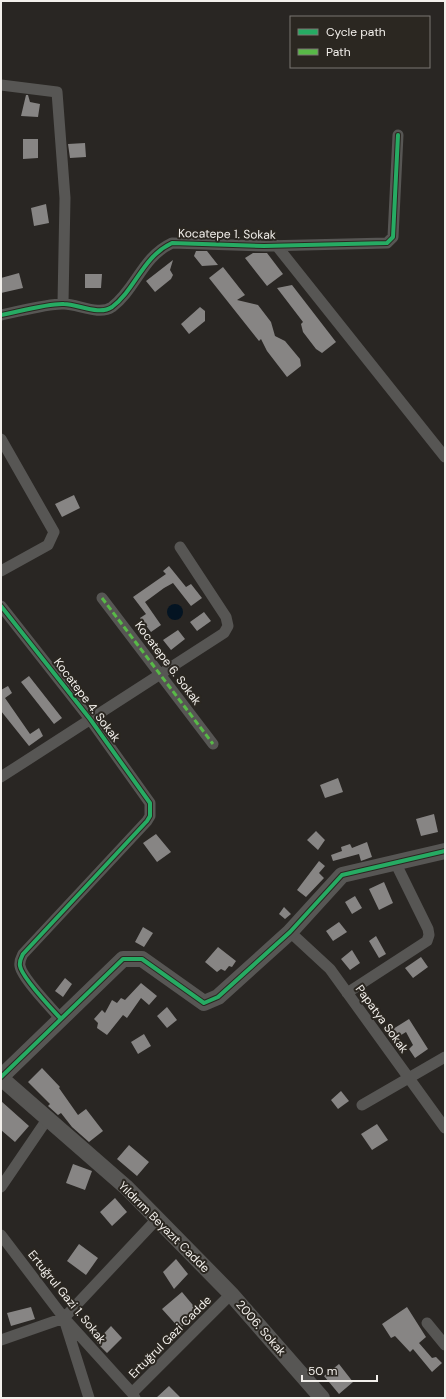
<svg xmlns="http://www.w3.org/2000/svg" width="446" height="1399" font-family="'DM Sans',sans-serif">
<rect width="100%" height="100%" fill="#292623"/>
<path fill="#041422" d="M167 612a8 8 0 1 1 16 0a8 8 0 1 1-16 0Z"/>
<path fill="#878584" d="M26 95H28L30 102 40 104 38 117 21 116Z
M23 139H38V158L23 159Z
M85 143 86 157 70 158 68 144Z
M46 204 49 223 34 226 31 208Z
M196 251H207L218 265 202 266 194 256Z
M253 253H267L283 274 267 286 245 258Z
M173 260 170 270 173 275 171 279 155 292 146 281Z
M223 267 245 295 237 300 258 305 271 322 275 336 285 341 300 359 301 366 287 377 267 351 261 339 259 341 209 278Z
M19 273 23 288 1 293V278Z
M85 274H102L101 288H85Z
M292 285 336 342 322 353 316 349 303 332 301 324 303 322 277 288Z
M200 307 205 311V321L189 334 181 324Z
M74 495 80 508 62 517 55 504Z
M169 566 186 587 191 584 202 598 191 606 173 583 164 588 145 602 161 625 151 632 140 618 146 614 133 597 166 574 163 571Z
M204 612 211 621 197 631 190 622Z
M178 630 185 639 171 650 163 640Z
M29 676 62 718 54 724 21 682Z
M8 686 12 693 5 698 30 734 39 728 43 736 29 746 1 711V690Z
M338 778 343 792 325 798 320 785Z
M434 814 438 832 421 836 416 819Z
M316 831 325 840 318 850 307 840Z
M156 834 171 852 157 862 143 843Z
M367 842 372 857 361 861 359 854 333 861 331 855 342 851 341 847 350 844 352 848Z
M319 861 325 866 319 873 324 878 306 897 297 890Z
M384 882 393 903 379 910 369 889Z
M355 896 362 908 352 914 345 902Z
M284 907 291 914 285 919 279 914Z
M339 922 347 932 333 941 326 931Z
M143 927 153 933 144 947 135 942Z
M376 936 386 954 379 958 369 941Z
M218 947 236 961 232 967 229 966 225 971 221 969 217 972 205 962Z
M352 950 360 963 350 970 341 959Z
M421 957 428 967 413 978 405 968Z
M65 978 72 984 63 997 55 991Z
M141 983 157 996 149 1005 141 998 127 1018 123 1015 107 1035 97 1028 98 1023 94 1019 102 1010 105 1013 112 1000 117 1003 121 998 125 1000Z
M167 1007 177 1020 167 1028 157 1016Z
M409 1019 428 1049 415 1058 409 1049 413 1045 406 1032 398 1037 393 1029Z
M144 1034 151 1046 138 1054 131 1042Z
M42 1068 60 1087 59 1088 78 1115 86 1109 103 1131 89 1142 72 1127 61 1113 58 1115 48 1106 50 1104 28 1082Z
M341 1091 349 1101 338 1109 331 1100Z
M1 1101 29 1126 15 1142 1 1130Z
M377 1124 388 1140 372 1150 361 1134Z
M129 1145 149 1162 137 1176 117 1159Z
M73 1164 92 1171 85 1190 66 1183Z
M115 1198 127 1212 112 1226 100 1212Z
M79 1244 98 1258 86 1275 67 1261Z
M176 1259 188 1274 174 1289 163 1272Z
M182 1292 197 1310 180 1329 162 1309Z
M31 1307 35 1319 11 1326 7 1313Z
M407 1307 426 1337 419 1343 432 1358 436 1357 442 1363 432 1372 413 1349 410 1352 395 1336 391 1338 382 1324Z
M111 1326 122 1338 107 1353 96 1342Z
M339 1364 353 1382 339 1394 324 1376Z
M169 1386 181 1398H156Z"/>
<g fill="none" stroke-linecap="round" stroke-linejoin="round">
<path stroke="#575654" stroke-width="11" d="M1 85 57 92 65 198 63 303
M276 245 445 457
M1 315C17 312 49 303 64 304 78 304 99 316 112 307 136 289 142 257 172 243L264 246 387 243 393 237 398 135
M1 439 54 532 48 545 1 571
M102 598 213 744
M1 606 90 719 150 803V816L147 821 23 954C21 958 19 961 20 966 22 978 52 1009 61 1019
M1 777 224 633 228 626 226 617 180 547
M290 932 330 969 445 1128
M347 993 427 941 429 935 428 929 395 862
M362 1105 445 1057
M1 1187 48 1118
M1 1235 64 1318 132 1393
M65 1322 89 1398
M427 1323 445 1345
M1 1340 64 1318 157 1219
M135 1398 132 1393 231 1294"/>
<path stroke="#575654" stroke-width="16" d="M1 1077 123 959H142L204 1003 218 997 290 932 342 875 445 851
M1 1078 127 1188 231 1294 322 1398"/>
<path stroke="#58b947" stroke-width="3" stroke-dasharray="6 3" stroke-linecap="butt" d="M102 598 213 744"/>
<defs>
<path id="cycleway" d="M1 315C17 312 49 303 64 304 78 304 99 316 112 307 136 289 142 257 172 243L264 246 387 243 393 237 398 135
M1 606 90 719 150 803V816L147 821 23 954C21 958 19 961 20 966 22 978 52 1009 61 1019
M1 1077 123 959H142L204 1003 218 997 290 932 342 875 445 851"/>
</defs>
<use href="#cycleway" stroke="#2b2721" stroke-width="6"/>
<use href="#cycleway" stroke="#26ab63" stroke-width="4"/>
</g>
<g text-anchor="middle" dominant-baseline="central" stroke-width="4" stroke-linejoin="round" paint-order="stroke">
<g font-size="12" fill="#f2efeb" stroke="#2b2721">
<text transform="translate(227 234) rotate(1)">Kocatepe 1. Sokak</text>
<text transform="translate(168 663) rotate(53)">Kocatepe 6. Sokak</text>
<text transform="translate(87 700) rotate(53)">Kocatepe 4. Sokak</text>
<text transform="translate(382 1019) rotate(54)">Papatya Sokak</text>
<text transform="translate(164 1227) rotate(45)">Yıldırım Beyazıt Cadde</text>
<text transform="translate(67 1297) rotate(51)">Ertuğrul Gazi 1. Sokak</text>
<text transform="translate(261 1328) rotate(49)">2006. Sokak</text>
<text transform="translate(170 1337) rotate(-45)">Ertuğrul Gazi Cadde</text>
</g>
</g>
<rect width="446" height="1399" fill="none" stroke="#f2efeb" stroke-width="4"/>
<rect x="290" y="16" width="140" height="52" fill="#2b2721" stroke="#7b7772"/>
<rect x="298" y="29" width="20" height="6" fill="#26ab63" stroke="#7b7772"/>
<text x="326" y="36" font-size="12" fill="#f2efeb">Cycle path</text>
<rect x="298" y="49" width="20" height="6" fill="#58b947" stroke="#7b7772"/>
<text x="326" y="56" font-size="12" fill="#f2efeb">Path</text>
<path d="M302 1375v6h75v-6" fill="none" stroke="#f2efeb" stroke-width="2"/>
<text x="308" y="1375" font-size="12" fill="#f2efeb" stroke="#2b2721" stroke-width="3" paint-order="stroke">50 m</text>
</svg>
